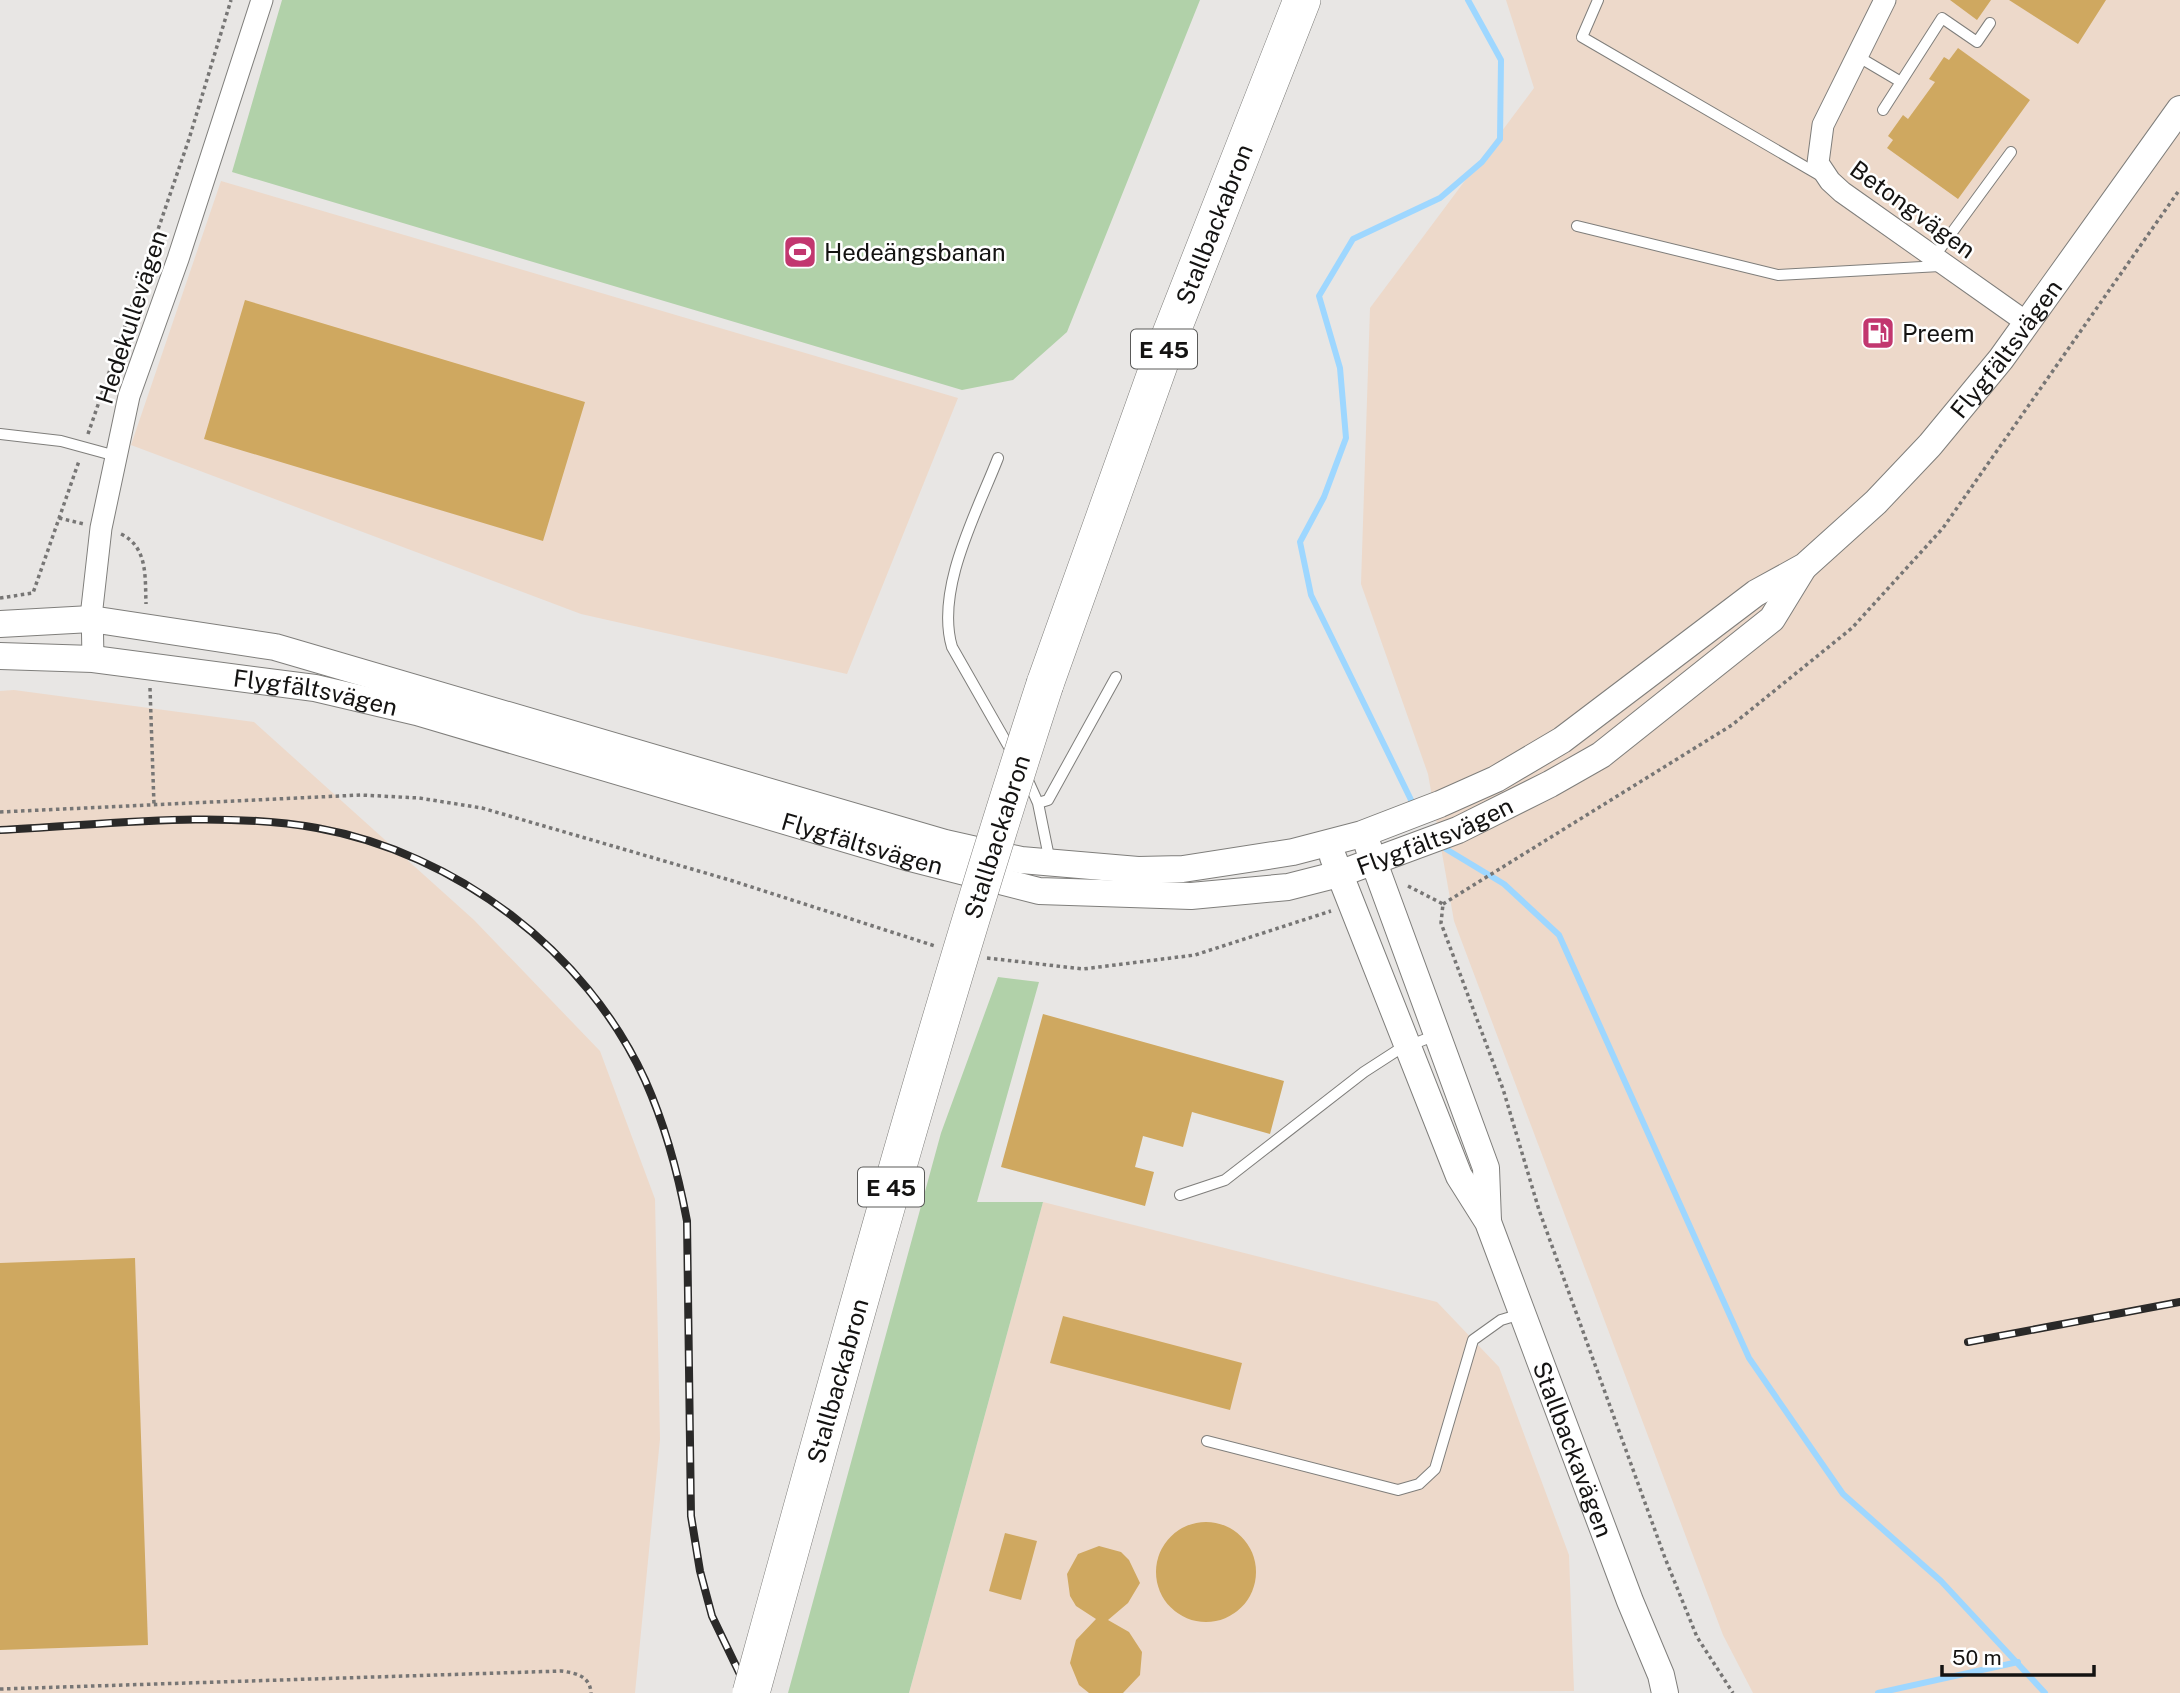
<svg xmlns="http://www.w3.org/2000/svg" width="2180" height="1693" font-family="'Public Sans',sans-serif">
<rect width="100%" height="100%" fill="#e8e6e4"/>
<path fill="#edd9ca" d="M1506 0H2180V1693H1753L1723 1635 1454 921 1428 774 1361 584 1370 308 1534 88Z
M221 181 958 398 847 674 581 614 131 445Z
M14 690 254 722 474 920 600 1051 655 1199 660 1439 635 1693H0V691Z
M1043 1202 1437 1302 1499 1367 1569 1555 1574 1691 909 1693Z"/>
<path fill="#b1d1a9" d="M282 0H1200L1067 332 1013 380 962 390 232 172Z
M998 977 1039 982 977 1202H1043L909 1693H788L941 1133Z"/>
<g fill="none" stroke-linecap="round" stroke-linejoin="round">
<path stroke="#9ed7ff" stroke-width="6" d="M1414 806 1311 595 1300 542 1324 497 1346 438 1340 368 1319 296 1353 239 1440 198 1482 162 1500 139 1501 60 1468 0
M1441 843 1446 849 1504 884 1559 935 1749 1358 1843 1494 1941 1581 2045 1693
M1878 1693 2018 1662"/>
</g>
<path fill="#cfa860" d="M1950 0H1991L1977 20Z
M2009 0H2106L2078 44Z
M1958 48 2030 100 1958 199 1887 148 1893 140 1888 136 1903 115 1908 119 1935 82 1929 79 1944 57 1949 60Z
M245 300 585 402 543 541 204 439Z
M1043 1014 1284 1081 1270 1134 1192 1112 1183 1147 1143 1136 1135 1167 1154 1172 1145 1206 1001 1167Z
M135 1258 148 1645 0 1650V1263Z
M1063 1316 1242 1363 1230 1410 1050 1363Z
M1156 1572a50 50 0 1 1 100 0a50 50 0 1 1-100 0Z
M1005 1533 1037 1541 1021 1600 989 1591Z
M1099 1546 1121 1552 1129 1560 1140 1583 1128 1603 1108 1620 1129 1632 1142 1652 1140 1675 1123 1693H1089L1079 1685 1070 1663 1076 1640 1096 1619 1076 1606 1070 1596 1067 1574 1078 1554Z"/>
<g fill="none" stroke-linecap="round" stroke-linejoin="round">
<defs>
<path id="service" d="M1598 0 1582 37 1821 176
M1857 56 1901 82
M1883 110 1942 18 1977 42 1990 23
M1577 226 1778 275 1940 266
M1934 257 2011 152
M0 434 61 441 116 456
M998 458C977 512 935 589 952 647L1013 754
M1025 774 1038 803
M1050 862 1038 803 1048 800 1116 677
M1180 1195 1225 1180 1364 1072 1398 1050 1436 1035
M1207 1441 1398 1490 1419 1484 1435 1469 1473 1340 1501 1320 1521 1314"/>
<path id="minor" d="M1885 0 1823 125 1818 163 1830 181 1842 192 2026 322
M93 659 92 608 101 528 129 396 178 259 262 0"/>
<g id="tertiary">
<path id="s1" d="M0 624 91 619 275 647 945 843 1021 860 1138 870 1183 869 1293 852 1362 834 1440 804 1496 779 1562 740 1756 593 1805 566 1876 502 1930 445 2001 359 2180 109"/>
<path id="s2" d="M0 656 93 659 315 688 417 712 910 858 1039 891 1191 896 1288 887 1339 874 1458 830 1550 784 1601 755 1772 619 1802 570"/>
<path d="M1368 846 1486 1168 1488 1221"/>
<path id="s3" d="M1333 857 1459 1176 1488 1222 1630 1601 1661 1675 1665 1693"/>
</g>
<g id="trunk">
<path id="s4" d="M1045 684 1161 359 1302 0"/>
</g>
</defs>
<use href="#service" stroke="#7f7e7b" stroke-width="12"/>
<use href="#minor" stroke="#7f7e7b" stroke-width="23"/>
<use href="#tertiary" stroke="#7f7e7b" stroke-width="28"/>
<use href="#trunk" stroke="#7f7e7b" stroke-width="38"/>
<path stroke="#777675" stroke-width="3.5" stroke-dasharray="3.5 3.5" stroke-linecap="butt" d="M88 434 189 139 231 0
M59 518 84 524
M121 534C148 547 145 577 146 604
M0 598 33 593 79 461
M150 688 154 805
M0 812 361 795 419 798 482 808 733 881 935 946
M1408 886 1443 904 1441 923 1503 1089 1539 1210 1665 1558 1697 1637 1733 1693
M1443 904 1732 725 1852 628 1943 528 2180 189
M987 958 1083 969 1195 955 1331 911
M0 1689 561 1671C576 1673 590 1676 591 1693"/>
<use href="#service" stroke="#fff" stroke-width="10"/>
<use href="#minor" stroke="#fff" stroke-width="21"/>
<use href="#tertiary" stroke="#fff" stroke-width="26"/>
<use href="#trunk" stroke="#fff" stroke-width="37"/>
<defs>
<path id="rail" d="M0 830C104 825 214 810 317 828 456 853 586 951 645 1080 665 1125 678 1173 687 1221L691 1516 700 1571 712 1616 749 1693
M1968 1342 2180 1302"/>
</defs>
<use href="#rail" stroke="#2a2928" stroke-width="8"/>
<use href="#rail" stroke="#fff" stroke-width="5" stroke-dasharray="16" stroke-linecap="butt"/>
<defs>
<g id="trunk-bridge">
<path id="s5" d="M751 1693C844 1355 936 1018 1045 684"/>
</g>
</defs>
<use href="#trunk-bridge" stroke="#7f7e7b" stroke-width="38" stroke-linecap="butt"/>
<use href="#trunk-bridge" stroke="#fff" stroke-width="37"/>
</g>
<defs>
<symbol id="stadium-square" viewBox="-11 -11 22 22"><rect x="-9" y="-9" width="18" height="18" rx="4" fill="#c2376f" stroke="#fff"/><path d="M0-5a6.5 5 0 1 0 0 10a6.5 5 0 1 0 0-10ZM-3.5-1.8h7v3.6h-7Z" fill="#fff"/></symbol>
<symbol id="fuel-square" viewBox="-11 -11 22 22"><rect x="-9" y="-9" width="18" height="18" rx="4" fill="#c2376f" stroke="#fff"/><path d="M-5.5-6h7V0h2V4h1.3V-2.5L3-4.5l.8-.8L6-3V5H2.5V1h-1V6h-7ZM-4.2-4.7v3.2H.2V-4.7Z" fill="#fff"/></symbol>
</defs>
<g fill-rule="evenodd">
<use href="#stadium-square" x="781" y="233" width="38" height="38"/>
<use href="#fuel-square" x="1859" y="314" width="38" height="38"/>
</g>
<g text-anchor="middle" dominant-baseline="central" stroke-width="5" stroke-linejoin="round" paint-order="stroke">
<g fill="#fff" stroke="#5a5a59" stroke-width="2">
<rect x="1131" y="329.5" width="66" height="39" rx="5"/>
<rect x="858" y="1167.5" width="66" height="39" rx="5"/>
</g>
<g font-size="23" font-weight="bold" fill="#141312">
<text x="1164" y="349">E 45</text>
<text x="891" y="1187">E 45</text>
</g>
<g font-size="24" fill="#141312" stroke="#fff">
<text transform="translate(1913 209) rotate(36)">Betongvägen</text>
<text stroke="none"><textPath href="#s4" startOffset="490">Stallbackabron</textPath></text>
<text transform="translate(131 317) rotate(-72)">Hedekullevägen</text>
<text stroke="none"><textPath href="#s1" startOffset="2216">Flygfältsvägen</textPath></text>
<text stroke="none"><textPath href="#s2" startOffset="318">Flygfältsvägen</textPath></text>
<text stroke="none"><textPath href="#s5" startOffset="891">Stallbackabron</textPath></text>
<text stroke="none"><textPath href="#s2" startOffset="1474">Flygfältsvägen</textPath></text>
<text stroke="none"><textPath href="#s2" startOffset="886">Flygfältsvägen</textPath></text>
<text stroke="none"><textPath href="#s5" startOffset="324">Stallbackabron</textPath></text>
<text stroke="none"><textPath href="#s3" startOffset="640">Stallbackavägen</textPath></text>
</g>
<g font-size="24" fill="#141312" stroke="#fff" text-anchor="start">
<text x="824" y="252">Hedeängsbanan</text>
<text x="1902" y="333">Preem</text>
</g>
</g>
<path d="M1942 1665v10h152v-10" fill="none" stroke="#141312" stroke-width="3.5"/>
<text x="1952" y="1665" font-size="21" fill="#141312" stroke="#ffffff" stroke-width="5" paint-order="stroke">50 m</text>
</svg>
